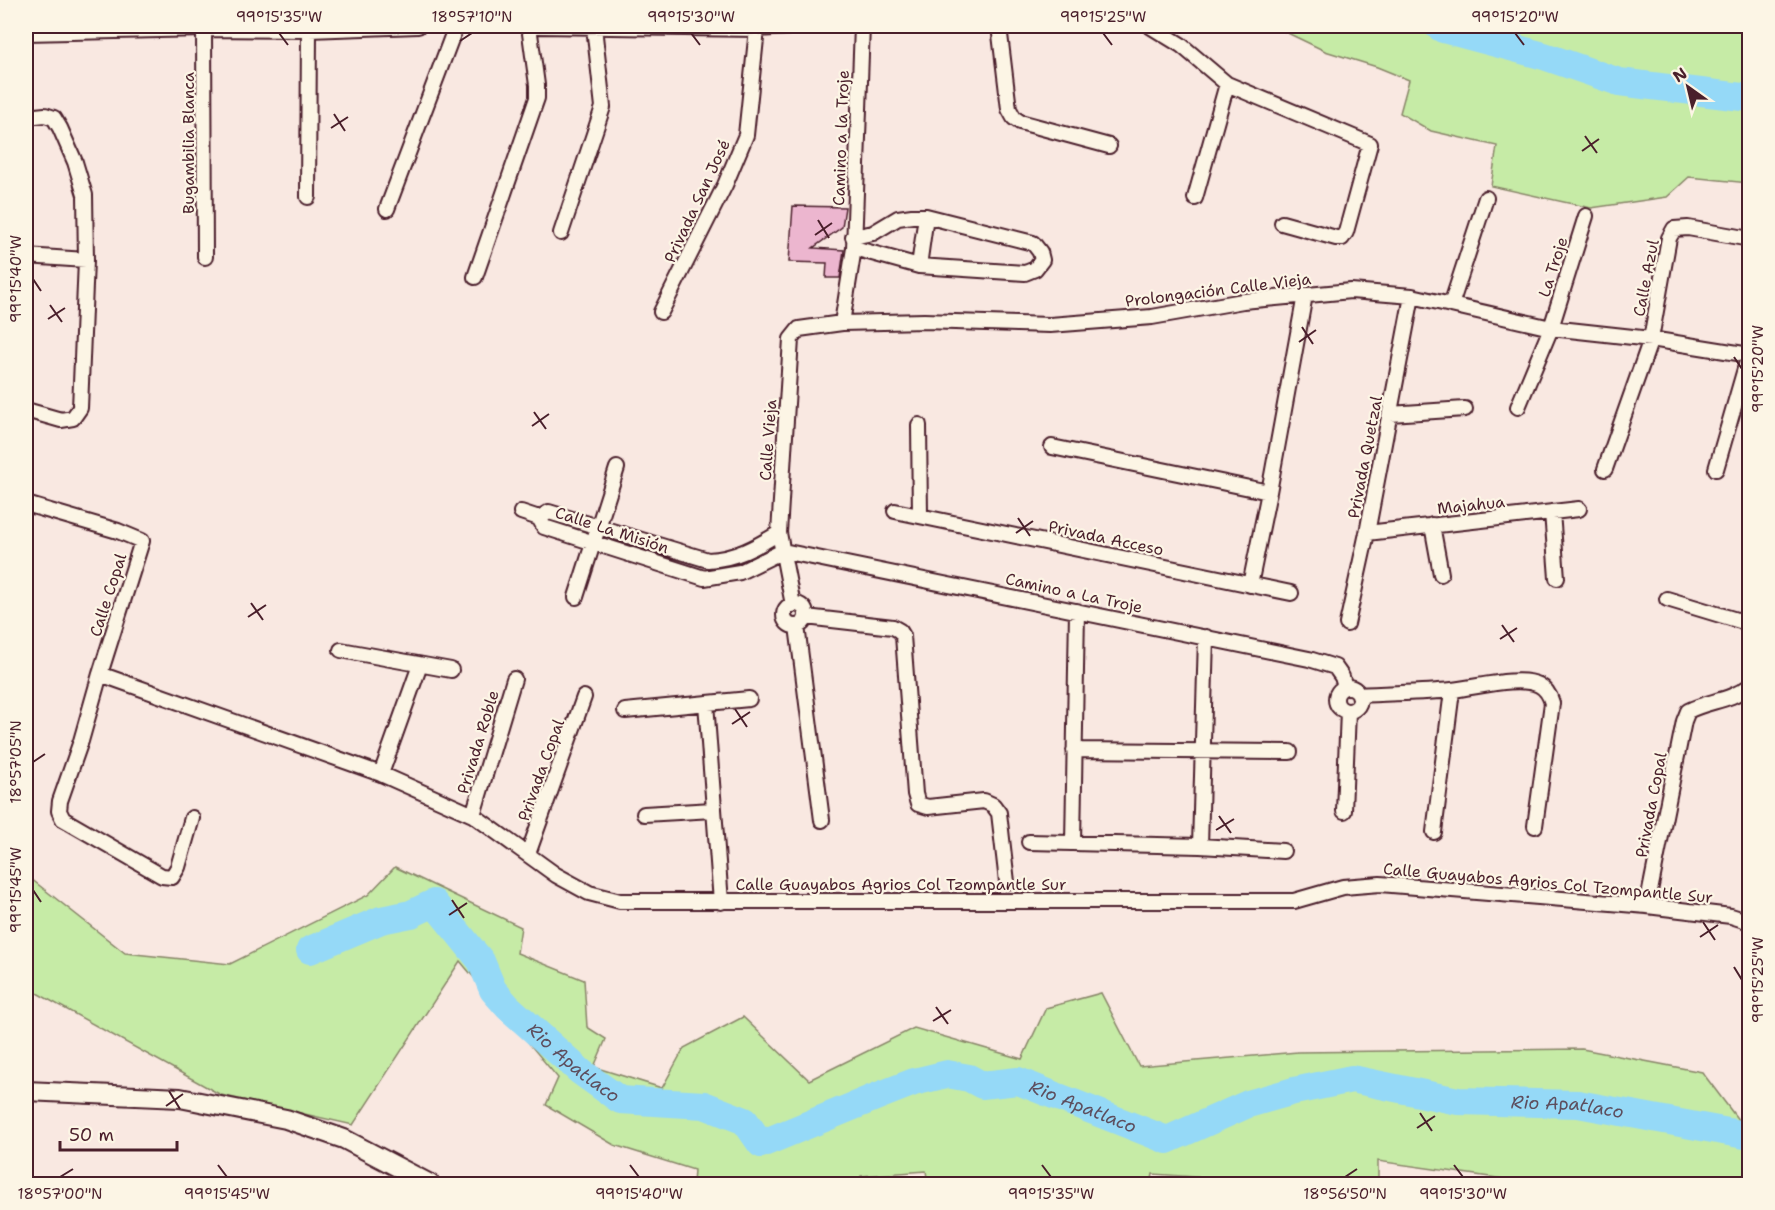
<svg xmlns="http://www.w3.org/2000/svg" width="1775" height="1210" font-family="'Shantell Sans',sans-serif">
<rect width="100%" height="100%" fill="#f9e8e1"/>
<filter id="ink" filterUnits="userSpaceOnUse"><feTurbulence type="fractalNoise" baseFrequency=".0167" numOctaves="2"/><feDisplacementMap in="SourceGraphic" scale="12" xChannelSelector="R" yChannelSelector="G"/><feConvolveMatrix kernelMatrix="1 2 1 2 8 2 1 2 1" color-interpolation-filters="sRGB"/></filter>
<g filter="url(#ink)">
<path fill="#c6eba6" stroke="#888568" stroke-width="1.5" d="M1273 26H1749V183L1689 177 1667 197 1591 208 1491 186 1497 146 1431 131 1400 113 1409 80 1377 67 1325 51Z
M395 867 521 927 517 953 584 980 587 1027 606 1039 594 1067 662 1088 684 1048 743 1017 809 1080 914 1028 1022 1059 1046 1008 1101 993 1139 1066 1298 1052 1582 1049 1702 1072 1739 1121 1749 1122V1184H1512L1511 1180 1378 1161V1184H1283L1282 1183 1153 1174 1151 1184H928L926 1171 861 1176V1184H693L694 1170 614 1145 546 1105 558 1078 460 961 353 1125 221 1095 26 987V875L125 953 230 964 368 895Z"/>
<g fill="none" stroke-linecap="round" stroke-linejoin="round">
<g stroke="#95d9f7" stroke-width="28">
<path d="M1438 26 1443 29 1544 56 1619 82 1750 98"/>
<path id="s1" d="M310 950 381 920 411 914 434 903 481 961 493 990 508 1007 581 1072 620 1100 704 1105 745 1121 761 1144 878 1096 914 1082 947 1074 969 1078 982 1085 1018 1081 1167 1140 1248 1104 1294 1091 1352 1079 1458 1101 1578 1104 1750 1136"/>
</g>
</g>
<path fill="#ecb6cf" stroke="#4a1f2b" stroke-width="1.5" d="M793 206 845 207 842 227 813 248 844 250 840 278H826L827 263 789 262Z"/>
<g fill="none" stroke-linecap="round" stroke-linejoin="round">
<defs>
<path id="minor" d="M538 26 757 29 807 26
M999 26 1009 109 1014 118 1020 122 1109 146
M1150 26 1181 45 1227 84 1370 144 1346 232 1342 238H1336L1282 223
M204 29 205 257
M26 33 204 29 309 30 418 26
M26 117 45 115 54 118 60 128 75 162 85 195 86 260 80 408 73 418 61 420 26 410
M308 197 309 30
M1195 198 1227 84
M387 209 456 26
M561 233 603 107 594 27
M853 237 873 233 898 218 912 216H926L1033 243 1040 252 1042 260 1035 269 1025 273 919 266 854 248
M26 256 86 260
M919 266 926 216
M475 277 537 98V85L529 26
M1451 305 1486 198
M661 312 725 185 746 135 757 29
M842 323 854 248 862 26
M1518 407 1551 328 1586 216
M1390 414 1465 409
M919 425 920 515
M1052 447 1269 492
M1605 469 1651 339 1669 238 1674 229 1688 228 1750 239
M1716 469 1749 355
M26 504 118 531 142 541 100 674 81 741 60 801 59 811 63 819 162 876 172 877 178 867 192 818
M895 511 1291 593
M521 512 539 518
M1552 512 1557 578
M539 518 544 527 704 578 740 572 783 551
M539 518 549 512 708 560C735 559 756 547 779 533
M1432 525 1441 574
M1367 533 1579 509
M783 551 1309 659 1335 667 1342 677 1345 687
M1250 585 1269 492 1305 295
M576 597 617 468
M1667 599 1750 624
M784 615a11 11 0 1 1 22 0a11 11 0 1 1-22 0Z
M793 605 779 533 791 339 799 329 842 323 924 321 1050 325 1152 317 1243 301 1351 291 1412 296 1551 328 1651 339 1750 355
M806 617 893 627 900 631 903 636 915 794 918 804 928 807 984 801 993 805 999 813 1007 882
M1347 624 1367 533 1412 296
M797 626 822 820
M341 650 451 670
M100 674 381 774 473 815 556 875 589 893 620 901H1294L1343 887 1380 884 1647 906 1731 916 1750 922
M1336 699a12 12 0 1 1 24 0a12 12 0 1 1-24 0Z
M1359 695C1390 693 1422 693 1452 690 1475 688 1519 675 1539 685 1547 689 1550 696 1552 703L1535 826
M706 703 721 902
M625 711 749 699
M1074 750 1290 752
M381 774 420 665
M1344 811 1348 711
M644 814 713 810
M473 815 514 679
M1434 832 1452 691
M1029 842 1200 846 1283 851
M1073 843 1077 611
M1200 846 1206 637
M528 854 584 697
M1647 906 1684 721 1688 711C1710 700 1728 702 1750 686"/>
<path id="tertiary" d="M26 1091 180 1098 286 1119 344 1139 430 1184"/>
</defs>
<use href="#minor" stroke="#4a1f2b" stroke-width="18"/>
<use href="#tertiary" stroke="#4a1f2b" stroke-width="22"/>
<use href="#minor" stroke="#fcf5e5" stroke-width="14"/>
<use href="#tertiary" stroke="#fcf5e5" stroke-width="18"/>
</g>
</g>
<path fill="none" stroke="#4a1f2b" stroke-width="2" d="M279 33 288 45M691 33 700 45M1103 33 1112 45M1515 33 1524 45M460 41 472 33M334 114 345 131M331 128 348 117M1585 136 1597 153M1582 151 1599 139M818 220 829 238M815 235 832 223M33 279 41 291M50 305 62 322M48 319 65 308M1302 327 1313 344M1299 342 1316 330M1734 357 1742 369M534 412 546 429M532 426 549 414M1018 518 1030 536M1016 533 1033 521M251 603 263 620M248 617 266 605M1502 625 1514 642M1500 639 1517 628M735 709 747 727M732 724 750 712M33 762 45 754M1219 816 1231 833M1216 830 1234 819M33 890 41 902M452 900 464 918M449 915 467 903M1703 922 1715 940M1700 937 1718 925M1734 967 1742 980M936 1007 948 1024M933 1021 951 1010M169 1091 180 1109M166 1106 183 1094M1420 1113 1432 1131M1417 1128 1435 1116M218 1165 227 1177M630 1165 639 1177M1042 1165 1051 1177M1454 1165 1463 1177M60 1177 73 1169M1345 1177 1357 1169"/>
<g text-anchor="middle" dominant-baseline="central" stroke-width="4.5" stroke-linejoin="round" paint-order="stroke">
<g font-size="16" fill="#4a1f2b" stroke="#fcf5e5">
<text transform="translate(841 138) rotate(-88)">Camino a la Troje</text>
<text transform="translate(188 143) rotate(-90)">Bugambilia Blanca</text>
<text transform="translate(697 201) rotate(-65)">Privada San José</text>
<text transform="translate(1553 267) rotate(-72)">La Troje</text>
<text transform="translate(1646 278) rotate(-79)">Calle Azul</text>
<text transform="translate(1218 290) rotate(-7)">Prolongación Calle Vieja</text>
<text transform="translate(768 440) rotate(-86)">Calle Vieja</text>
<text transform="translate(1365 457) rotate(-79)">Privada Quetzal</text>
<text transform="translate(1471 505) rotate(-6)">Majahua</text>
<text transform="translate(612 530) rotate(18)">Calle La Misión</text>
<text transform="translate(1106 538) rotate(12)">Privada Acceso</text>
<text transform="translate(1074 593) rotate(12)">Camino a La Troje</text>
<text transform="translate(108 595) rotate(-72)">Calle Copal</text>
<text transform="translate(478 742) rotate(-73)">Privada Roble</text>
<text transform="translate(541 770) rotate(-70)">Privada Copal</text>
<text transform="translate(1651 805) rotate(-79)">Privada Copal</text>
<text transform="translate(1548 883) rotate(5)">Calle Guayabos Agrios Col Tzompantle Sur</text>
<text x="901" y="884">Calle Guayabos Agrios Col Tzompantle Sur</text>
</g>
<g font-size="18" font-style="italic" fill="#5d4e5e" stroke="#fcf5e5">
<text stroke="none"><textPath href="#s1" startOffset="348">Rio Apatlaco</textPath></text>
<text stroke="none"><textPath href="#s1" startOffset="906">Rio Apatlaco</textPath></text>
<text stroke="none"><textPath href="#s1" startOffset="1410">Rio Apatlaco</textPath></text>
</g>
</g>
<rect width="1775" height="1210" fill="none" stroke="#fcf5e5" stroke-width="66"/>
<g transform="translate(1688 87) rotate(326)" stroke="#fcf5e5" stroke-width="4.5" paint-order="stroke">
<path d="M0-4.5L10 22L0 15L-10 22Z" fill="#4a1f2b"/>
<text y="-9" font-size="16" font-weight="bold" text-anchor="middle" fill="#4a1f2b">N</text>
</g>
<path d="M60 1141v9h117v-9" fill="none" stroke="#4a1f2b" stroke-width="3"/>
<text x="69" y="1141" font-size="18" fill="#4a1f2b" stroke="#fcf5e5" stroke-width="4.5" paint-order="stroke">50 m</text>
<rect x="33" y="33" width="1709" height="1144" fill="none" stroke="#4a1f2b" stroke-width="2"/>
<g font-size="15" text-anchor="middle" fill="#4a1f2b">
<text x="279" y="22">99°15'35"W</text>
<text x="472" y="22">18°57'10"N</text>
<text x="691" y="22">99°15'30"W</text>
<text x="1103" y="22">99°15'25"W</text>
<text x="1515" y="22">99°15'20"W</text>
<text transform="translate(16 279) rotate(-90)" y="5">99°15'40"W</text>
<text transform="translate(1758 369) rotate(-90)" y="5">99°15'20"W</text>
<text transform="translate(16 762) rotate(-90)" y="5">18°57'05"N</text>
<text transform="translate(16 890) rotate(-90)" y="5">99°15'45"W</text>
<text transform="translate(1758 980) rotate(-90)" y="5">99°15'25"W</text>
<text x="60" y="1199">18°57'00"N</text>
<text x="227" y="1199">99°15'45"W</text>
<text x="639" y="1199">99°15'40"W</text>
<text x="1051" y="1199">99°15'35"W</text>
<text x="1345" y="1199">18°56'50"N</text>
<text x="1463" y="1199">99°15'30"W</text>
</g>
</svg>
